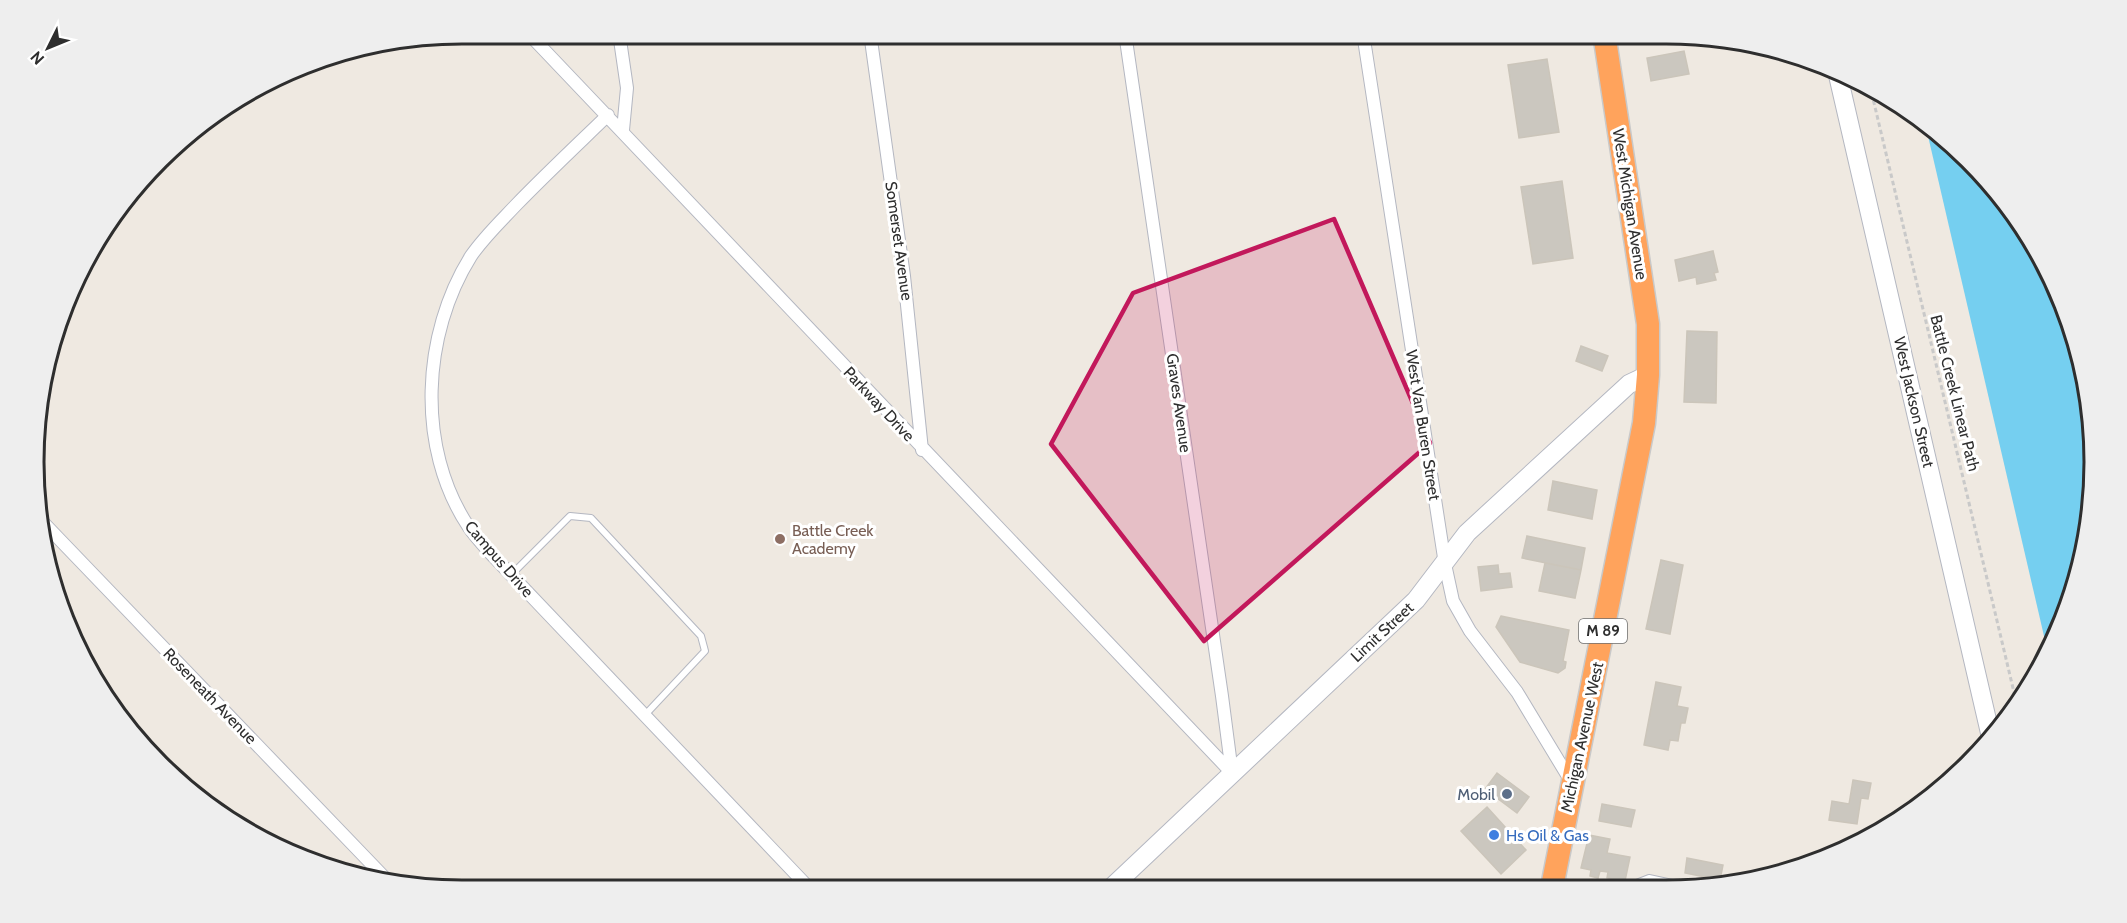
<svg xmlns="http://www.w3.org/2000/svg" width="2127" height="923" font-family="Cabin,sans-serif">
<rect width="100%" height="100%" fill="#efe9e1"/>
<path fill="#75cff0" d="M1925 123 1948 140 2006 201 2050 272 2079 351 2093 434 2090 518 2071 600 2047 649Z"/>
<path fill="#cbc7bf" stroke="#cbc5ba" stroke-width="1.5" d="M1684 51 1689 74 1651 81 1647 58Z
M1547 59 1559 132 1519 138 1508 65Z
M1562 181 1573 258 1533 264 1521 187Z
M1713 251 1718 272 1714 273 1716 280 1697 284 1696 277 1679 281 1675 260Z
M1687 331 1717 332 1716 403 1684 402Z
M1581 346 1608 356 1602 371 1576 361Z
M1553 481 1597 490 1592 519 1548 510Z
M1527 536 1585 548 1581 570 1522 558Z
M1661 560 1683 565 1670 634 1646 629Z
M1545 563 1581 570 1575 598 1539 591Z
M1498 565 1499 574 1510 573 1512 587 1481 591 1478 567Z
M1501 616 1569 630 1563 661 1566 662 1565 668 1558 673 1520 662 1496 627Z
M1656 682 1681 687 1677 706 1688 708 1685 723H1681L1678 741 1670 740 1668 750 1644 745Z
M1497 773 1529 797 1517 813 1485 789Z
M1853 780 1871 783 1868 799 1861 798 1857 824 1829 820 1832 801 1849 804Z
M1602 804 1635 810 1631 827 1599 821Z
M1487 807 1526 850 1501 874 1461 831Z
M1589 835 1610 839 1607 853 1630 857 1625 881 1607 878 1608 872 1600 871 1598 878 1590 876 1591 870 1581 868Z
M1687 858 1723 865 1720 880 1685 873Z"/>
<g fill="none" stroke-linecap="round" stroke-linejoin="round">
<defs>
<path id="lane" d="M511 575 570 516 591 518 701 636 705 651 645 715
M1557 881 1592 887
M1626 887 1649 878 1686 886"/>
<path id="street" d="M528 33 1232 773
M619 33 627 88 623 130
M870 33 904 276 922 450
M1125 33 1222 696 1232 773
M1363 33 1445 564 1453 601 1470 631 1517 692 1572 783
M608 115C577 145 546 174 516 205 501 221 484 237 471 256 422 334 416 447 468 526 475 537 485 547 494 557L810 889
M37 516 384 877"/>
<path id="secondary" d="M1837 71 1990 733
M1111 888 1416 600 1467 533 1629 384 1648 375"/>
<path id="highway" d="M1552 887 1644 423 1648 375V324L1604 33"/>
</defs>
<use href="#lane" stroke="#b4b7c1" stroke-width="8"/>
<use href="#street" stroke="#b4b7c1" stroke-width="14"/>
<use href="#secondary" stroke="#b4b7c1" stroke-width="20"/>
<use href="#highway" stroke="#c9c9c9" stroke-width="25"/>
<path stroke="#c9c9c9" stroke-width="3" stroke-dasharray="4.5 3" stroke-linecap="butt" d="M1870 86 2017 705"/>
<use href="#lane" stroke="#fff" stroke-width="6"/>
<use href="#street" stroke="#fff" stroke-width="12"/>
<use href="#secondary" stroke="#fff" stroke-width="18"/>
<use href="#highway" stroke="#ffa35c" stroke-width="22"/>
</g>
<path fill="#c2185b" fill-opacity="0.2" stroke="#c2185b" stroke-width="4.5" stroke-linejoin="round" d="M1334 219 1430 443 1204 641 1051 444 1133 293Z"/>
<circle fill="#8d6e63" stroke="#fff" stroke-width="2" cx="780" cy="539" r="6"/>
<circle fill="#5c6f8a" stroke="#fff" stroke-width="2" cx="1507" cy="794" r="6"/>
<circle fill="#3f7fe0" stroke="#fff" stroke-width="2" cx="1494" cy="835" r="6"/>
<g text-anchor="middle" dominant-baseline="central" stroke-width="6" stroke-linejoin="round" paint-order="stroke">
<rect fill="#fff" stroke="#6d6d6d" stroke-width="1.5" x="1579" y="619" width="48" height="24" rx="4.5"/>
<g font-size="15" font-weight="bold" fill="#2e2e2e">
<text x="1603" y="631">M 89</text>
</g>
<g font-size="16" fill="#2e2e2e" stroke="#fff">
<text transform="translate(1630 204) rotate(81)">West Michigan Avenue</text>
<text transform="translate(899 241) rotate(82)">Somerset Avenue</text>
<text transform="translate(1955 393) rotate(76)">Battle Creek Linear Path</text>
<text transform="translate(1914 402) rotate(77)">West Jackson Street</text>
<text transform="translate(1179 403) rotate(82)">Graves Avenue</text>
<text transform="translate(879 404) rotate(47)">Parkway Drive</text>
<text transform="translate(1423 425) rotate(81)">West Van Buren Street</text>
<text transform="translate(499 559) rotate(49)">Campus Drive</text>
<text transform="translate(1382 632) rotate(-43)">Limit Street</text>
<text transform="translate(210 696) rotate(46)">Roseneath Avenue</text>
<text transform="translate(1582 737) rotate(-78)">Michigan Avenue West</text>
</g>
<g font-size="16" fill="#785e54" stroke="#fff" text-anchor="start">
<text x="792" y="530">Battle Creek<tspan x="792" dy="18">Academy</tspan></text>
</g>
<g font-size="16" fill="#4e5e75" stroke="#fff" text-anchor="end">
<text x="1495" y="794">Mobil</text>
</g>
<g font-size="16" fill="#366cbe" stroke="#fff" text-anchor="start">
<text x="1506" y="835">Hs Oil &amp; Gas</text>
</g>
</g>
<path d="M0 0H2127V923H0ZM462 44H1666A418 418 0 0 1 2084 462V462A418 418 0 0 1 1666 880H462A418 418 0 0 1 44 462V462A418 418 0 0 1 462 44Z" fill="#eee" fill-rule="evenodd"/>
<path fill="none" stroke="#2e2e2e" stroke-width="3" d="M462 44H1666A418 418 0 0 1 2084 462V462A418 418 0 0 1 1666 880H462A418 418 0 0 1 44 462V462A418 418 0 0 1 462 44Z"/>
<g transform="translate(48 48) rotate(227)" stroke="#ffffff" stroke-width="4.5" paint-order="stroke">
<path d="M0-4.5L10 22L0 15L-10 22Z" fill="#2e2e2e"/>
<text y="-9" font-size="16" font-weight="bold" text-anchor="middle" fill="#2e2e2e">N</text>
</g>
</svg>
